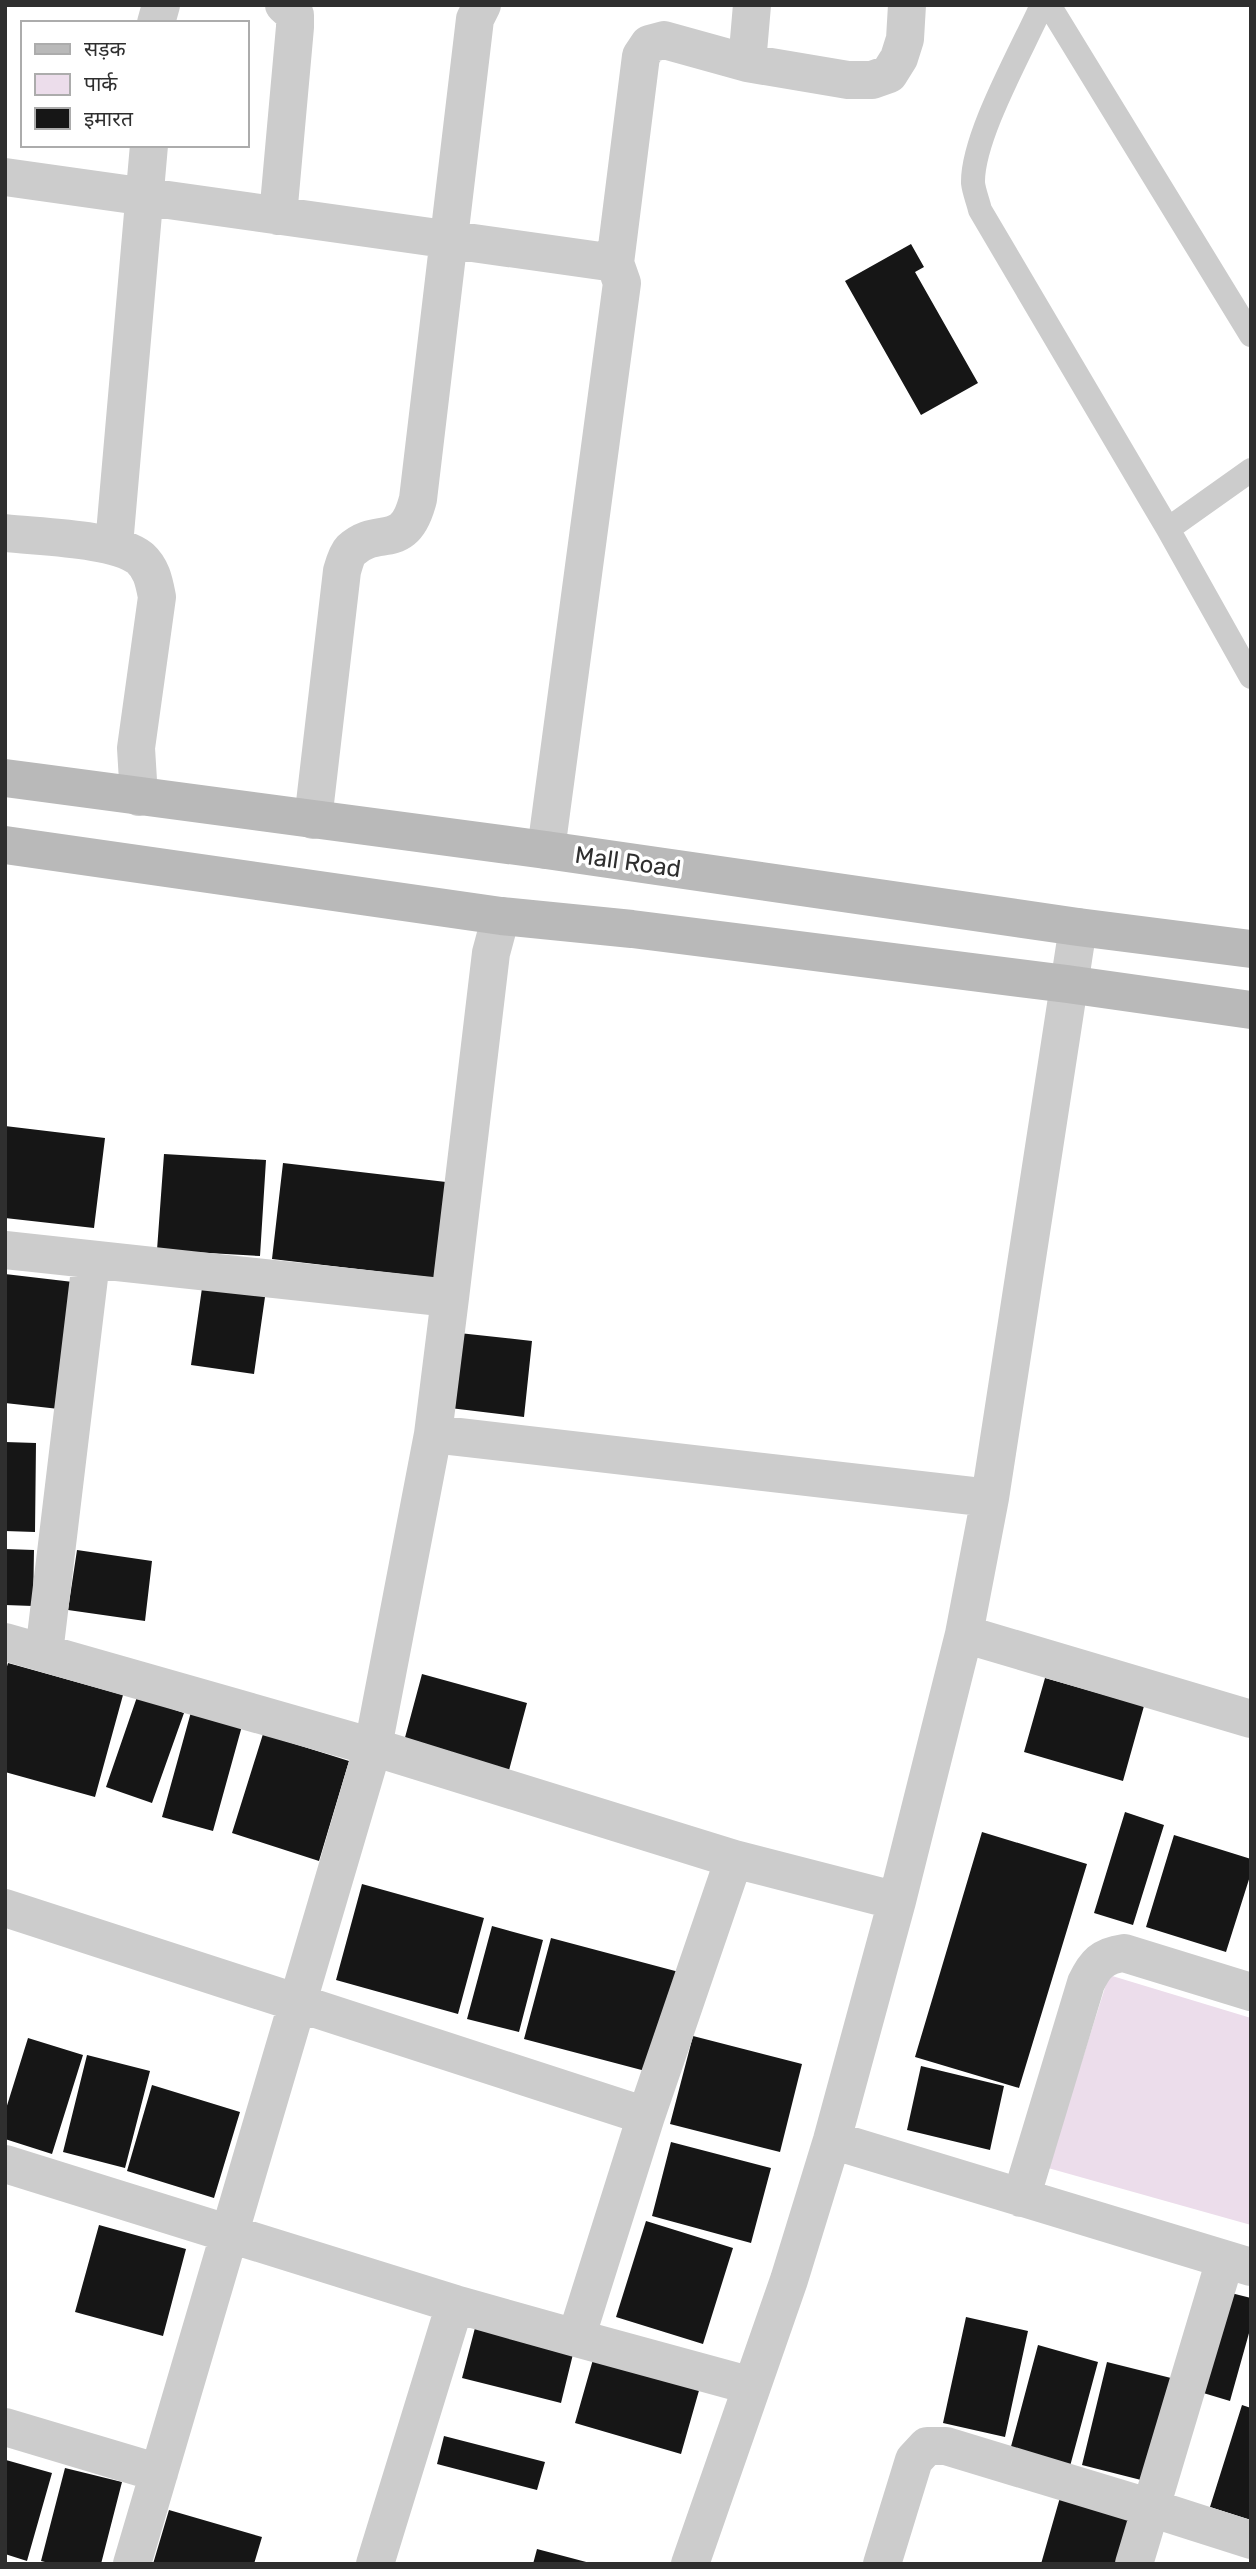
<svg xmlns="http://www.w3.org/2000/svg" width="1256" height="2569" font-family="Rubik,'Noto Sans Devanagari',sans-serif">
<rect width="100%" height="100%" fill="#fff"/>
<path fill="#ecddeb" d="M1109 1975 1251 2018V2225L1048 2168Z"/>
<path fill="#161616" d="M911 244 924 267 915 272 978 383 921 415 845 281Z
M5 1126 105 1138 94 1228 5 1218Z
M164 1154 266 1160 260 1256 157 1250Z
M283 1163 446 1182 435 1278 272 1259Z
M5 1274 73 1282 59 1409 5 1403Z
M203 1281 266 1290 254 1374 191 1365Z
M459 1333 532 1341 524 1417 450 1408Z
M5 1442 36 1443 35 1532 5 1531Z
M5 1549 34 1550 33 1606 5 1605Z
M77 1550 152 1561 145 1621 68 1610Z
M8 1663 123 1695 95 1797 5 1772V1673Z
M422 1674 527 1703 508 1774 403 1745Z
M1045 1678 1144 1706 1123 1781 1024 1752Z
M137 1697 184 1713 152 1803 106 1787Z
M191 1712 242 1726 213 1831 162 1817Z
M263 1734 349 1761 319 1861 232 1833Z
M1125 1812 1164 1825 1133 1925 1094 1913Z
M982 1832 1087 1864 1019 2088 915 2057Z
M1174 1835 1251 1859V1873L1226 1952 1146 1927Z
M362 1884 484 1918 458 2014 336 1980Z
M492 1926 543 1940 519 2032 467 2019Z
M551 1938 679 1972 653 2073 524 2039Z
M693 2036 802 2064 780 2152 670 2124Z
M28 2038 83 2055 52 2154 5 2139V2112Z
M87 2055 150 2071 125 2168 63 2152Z
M921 2066 1004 2086 990 2150 907 2130Z
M152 2085 240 2112 214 2198 127 2171Z
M671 2142 771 2168 751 2243 652 2216Z
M646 2221 733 2248 703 2344 616 2317Z
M99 2225 186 2249 163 2336 75 2312Z
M1227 2292 1251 2298V2326L1230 2401 1200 2392Z
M966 2317 1028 2331 1005 2437 943 2423Z
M476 2324 574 2350 561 2403 462 2378Z
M1038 2345 1098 2362 1069 2470 1009 2454Z
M594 2356 700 2387 681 2454 575 2423Z
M1107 2362 1171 2378 1145 2481 1082 2465Z
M1242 2405 1251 2408V2520L1210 2507Z
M444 2436 545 2462 537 2490 437 2464Z
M6 2460 52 2473 27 2561 5 2554Z
M65 2468 122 2482 101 2564H53L41 2561Z
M1061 2494 1132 2513 1118 2564H1041Z
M169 2510 262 2537 254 2564H153Z
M537 2549 590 2563 589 2564H533Z"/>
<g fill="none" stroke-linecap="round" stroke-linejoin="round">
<path stroke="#ccc" stroke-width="24" d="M1042 5C1022 50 972 137 973 183 974 192 978 201 980 210L1168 529 1251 677
M1049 5 1251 335
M1168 529 1251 470"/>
<path stroke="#ccc" stroke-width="38" d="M156 23 161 5
M747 63 752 5
M5 177 615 263
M278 216 295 27V15L284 5
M5 533C39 537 115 538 140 558 152 569 154 582 157 597L136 748 139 797
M114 545 149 145
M313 820 342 571C344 564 347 554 351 550 379 524 404 554 418 499L475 19 482 5
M546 850 622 283 615 263 641 56 649 44 664 40 747 63 848 80H872L889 74 899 58 905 39 907 5
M5 1250 450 1298 433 1434 373 1747 132 2564
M450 1298 491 953 501 916
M433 1434 990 1498
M964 1634 1251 1719
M5 1642 373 1747 734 1859
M44 1653 91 1261
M5 1908 646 2116
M832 2140 1251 2267
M5 2164 455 2304
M1021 2198 1086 1983C1095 1964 1102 1956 1124 1953L1251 1992
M752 2386 576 2338 646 2116 734 1859 897 1901
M5 2427 159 2473
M375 2564 455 2304 576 2338
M690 2564 789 2280 832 2140 897 1901 964 1634 990 1498 1078 927
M882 2564 914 2460 927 2446H946L1151 2508 1251 2540
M1134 2564 1225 2260"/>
<path stroke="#b9b9b9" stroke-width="38" d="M5 778 546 850 1078 927 1251 949
M5 845 501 916 632 929 1067 984 1251 1010"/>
</g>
<g text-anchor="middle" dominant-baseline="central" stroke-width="7" stroke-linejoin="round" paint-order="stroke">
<g font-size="24" fill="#2f2f2f" stroke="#fff">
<text transform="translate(628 862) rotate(8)">Mall Road</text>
</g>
</g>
<rect width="1256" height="2569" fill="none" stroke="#2f2f2f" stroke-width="14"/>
<rect x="21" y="21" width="228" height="126" fill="#ffffff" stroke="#acacac" stroke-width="2"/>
<rect x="35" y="44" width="35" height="10" fill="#b9b9b9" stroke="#acacac" stroke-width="2"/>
<text x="84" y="56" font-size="21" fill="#2f2f2f">सड़क</text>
<rect x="35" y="74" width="35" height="21" fill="#ecddeb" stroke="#acacac" stroke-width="2"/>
<text x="84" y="91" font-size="21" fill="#2f2f2f">पार्क</text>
<rect x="35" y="108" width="35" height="21" fill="#161616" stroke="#acacac" stroke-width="2"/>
<text x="84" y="126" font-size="21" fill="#2f2f2f">इमारत</text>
</svg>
